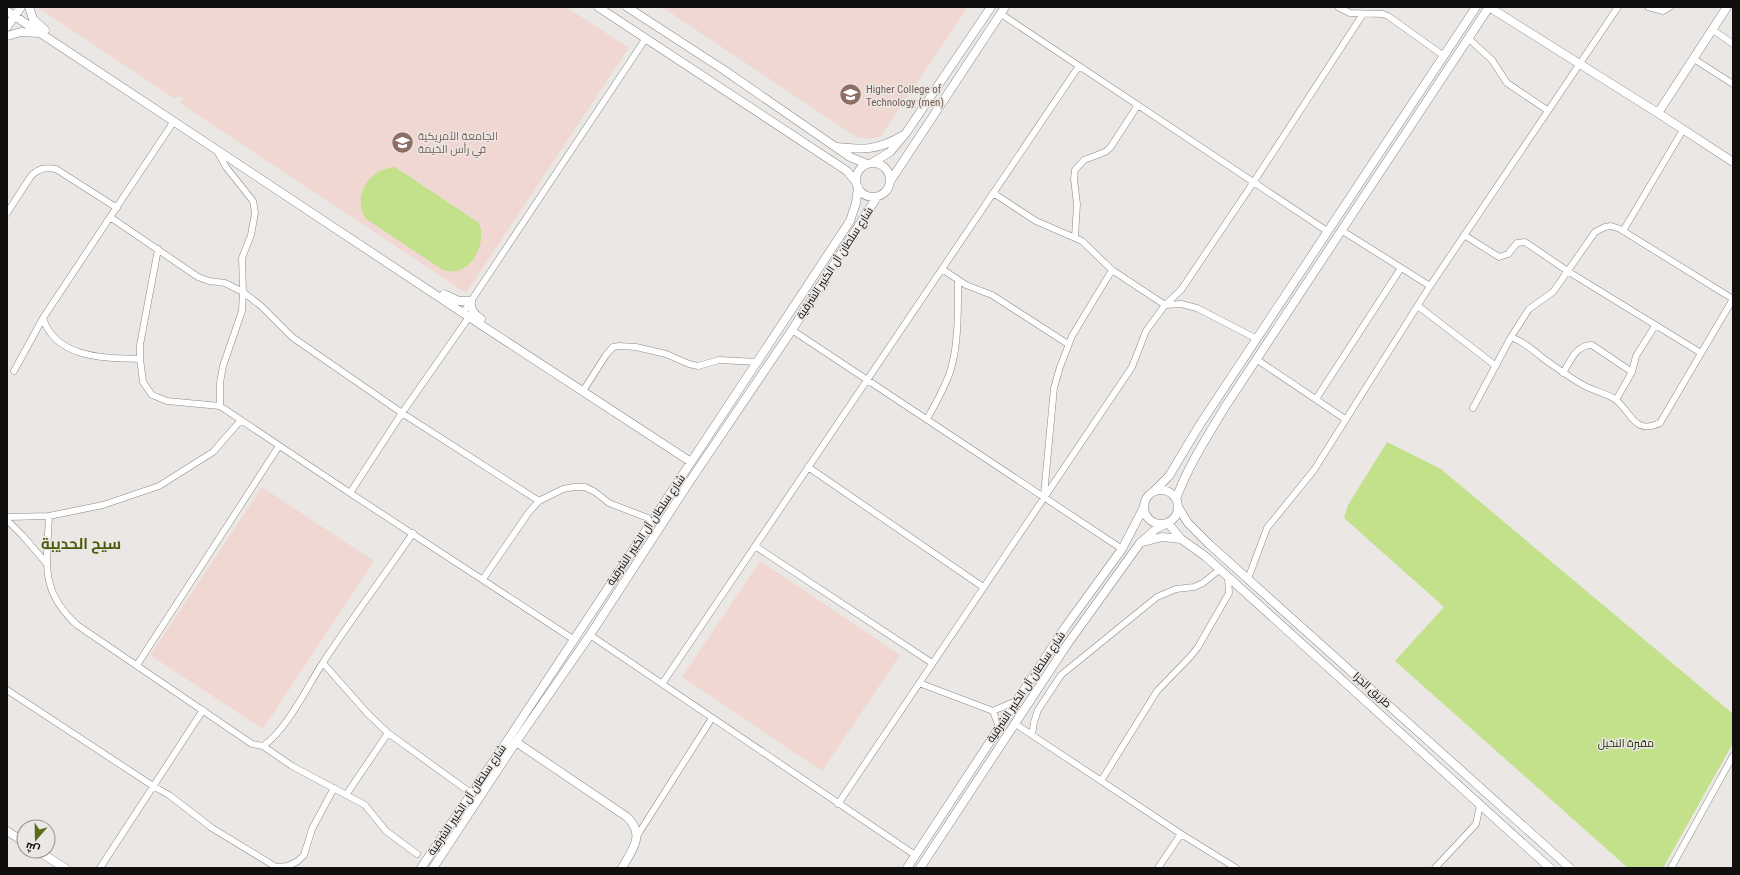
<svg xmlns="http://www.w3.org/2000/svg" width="1740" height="875" font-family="'Roboto Condensed',Cairo,sans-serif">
<rect width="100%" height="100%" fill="#eae7e4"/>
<path fill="#f1d7d2" d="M37 7H566L629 48 466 293 180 103 183 99 178 96 175 99Z
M662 7H968L880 137 868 139 856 137Z
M262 487 374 561 263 729 150 655Z
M760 561 900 655 822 771 682 677Z"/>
<path fill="#c2e18a" d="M395 167 479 223C488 245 469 279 443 270L365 218C352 194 370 169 395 167Z
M1387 442 1441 469 1733 714V743L1663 868H1628L1395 661 1444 607 1344 518 1348 505Z"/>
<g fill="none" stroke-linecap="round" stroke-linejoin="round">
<defs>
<path id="street" d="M1338 7 1350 13 1383 14 1388 16 1444 56
M1648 7 1663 11 1670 7
M1001 14 1327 231
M1713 30 1733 44
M1468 38 1492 60 1507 83 1547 110
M1694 59 1733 84
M217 151 226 167 253 201 255 213 251 235 242 258 243 292 242 311 223 366 220 383V406
M993 193 1036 221 1082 241 1112 270 1165 305 1181 304 1197 308 1257 339
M7 213 31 176C39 168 46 167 56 169L117 208
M110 217 198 277 209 281 225 283 243 292 261 306 292 337 402 413 539 501
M1341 230 1430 286
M1623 231 1683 130
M1464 235 1499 257 1508 254 1517 243 1525 242 1569 272 1701 353
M1075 237 1077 204 1074 179 1075 170 1084 160 1105 152 1110 148 1138 105
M158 249 140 345V359L143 382 152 395 167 401 220 406 350 493 573 639
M942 269 966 285 992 295 1068 344
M1418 306 1496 366
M463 313 646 38
M43 318C56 359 105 358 140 359
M792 330 1122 549
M1511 337C1524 342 1533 350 1544 359 1557 368 1569 377 1583 385 1593 391 1607 393 1616 400 1632 413 1634 435 1660 423L1733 299
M1256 359 1345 419
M14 371 43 318 174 121
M1563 373C1571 360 1576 345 1592 345L1632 372
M583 391 606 355 613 347 619 346 636 347 666 354 689 364 698 366 719 360 758 362
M1316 399 1401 268
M1616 400 1632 372 1636 356 1655 326
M1473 408 1511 337 1529 309 1553 292 1595 232 1605 227 1611 226 1620 229 1733 299
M927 419C935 405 943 390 949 375 959 347 958 309 958 280
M808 467 983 587
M350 493 402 413 469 317
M1044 495 1054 388 1060 367 1072 336 1112 270
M49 516C47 563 39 590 77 625L252 744 263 746 292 766 365 805 386 831 417 854
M7 517 49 516 103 505 159 486 213 452 241 420
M7 520 23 536 47 564
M755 546 932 663
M483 579 529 512 539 501 563 489 574 487H585L595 492 609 503 653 520
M1248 579 1267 528 1314 470 1430 286 1618 7
M590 635 915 855
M323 663 368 714 388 733 471 793
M137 665 279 446
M919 683 993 711 1016 701
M662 684 1079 66
M7 690 153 786 169 795 212 828 276 867 288 866 298 861 304 855 312 829 334 788
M993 711 999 727
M1014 723 1181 834 1236 868
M1032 735 1034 722 1038 710 1061 675 1157 597 1176 589 1194 587 1203 583 1219 570
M263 746C287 729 306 689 322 664 351 620 383 577 413 533
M1101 781 1157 691 1190 657 1198 647 1229 593 1228 578
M346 795 388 733
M838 804 1132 367 1146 331 1165 305 1181 290 1253 183 1363 14
M637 836 712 718
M100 868 203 710
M1158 868 1181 834
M1435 868 1476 824 1480 805
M1671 868 1733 756"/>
<path id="secondary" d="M29 7 33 19 45 30
M598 7 847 171 856 182
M627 7 724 70 850 157 867 164
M1489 7 1658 113 1733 162
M7 11 469 317 691 462
M7 27 21 7
M7 36 21 32 40 33
M1658 113 1727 7
M837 147C864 150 878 150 902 136
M856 180a17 17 0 1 1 34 0a17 17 0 1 1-34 0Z
M872 163 890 152 906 133 991 7
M891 180 1005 7
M444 294 459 301H471C470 310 474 314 481 319
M1144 507a17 17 0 1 1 34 0a17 17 0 1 1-34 0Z
M1154 491 1169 476 1199 426 1476 7
M1176 499C1188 466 1207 437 1225 407L1489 7
M1178 507 1188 523 1210 545 1570 868
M1143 542 1162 537 1181 539
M516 742 627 817C646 835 632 850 622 868
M7 831 24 842
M38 851 65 868
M421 868 509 738 850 221 856 203 858 187
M433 868 516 742 590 635 690 481 792 330 877 197
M907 868 1066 626 1122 549 1144 507
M920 868 1066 646 1140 543 1157 528 1168 523 1181 539 1205 556 1550 868"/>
</defs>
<use href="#street" stroke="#8d8a88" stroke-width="7"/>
<use href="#secondary" stroke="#8d8a88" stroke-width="9"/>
<use href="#street" stroke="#fff" stroke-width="6"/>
<use href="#secondary" stroke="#fff" stroke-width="8"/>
</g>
<defs>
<symbol id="university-disc" viewBox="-11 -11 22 22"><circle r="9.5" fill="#8d6e63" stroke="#eae7e4"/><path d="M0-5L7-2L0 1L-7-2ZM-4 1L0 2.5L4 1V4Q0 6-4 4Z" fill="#fff"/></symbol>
</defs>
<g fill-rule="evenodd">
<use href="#university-disc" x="838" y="82" width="25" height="25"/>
<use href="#university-disc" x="390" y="130" width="25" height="25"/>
</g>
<g text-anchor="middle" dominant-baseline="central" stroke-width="3" stroke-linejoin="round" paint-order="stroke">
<g font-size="11" fill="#785e54" stroke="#eae7e4" text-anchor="start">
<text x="866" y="89">Higher College of<tspan x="866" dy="13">Technology (men)</tspan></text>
<text x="418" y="136">الجامعة الأمريكية<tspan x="418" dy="13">في رأس الخيمة</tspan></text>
</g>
<g font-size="11" fill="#100f0e" stroke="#eae7e4">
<text transform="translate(835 263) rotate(-57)">شارع سلطان آل الكبير الشرقية</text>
<text transform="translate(646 530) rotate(-56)">شارع سلطان آل الكبير الشرقية</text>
<text transform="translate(1026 687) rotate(-56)">شارع سلطان آل الكبير الشرقية</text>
<text transform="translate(1372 690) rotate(42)">طريق الجزا</text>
<text transform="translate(467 800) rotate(-56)">شارع سلطان آل الكبير الشرقية</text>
</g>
<g font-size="11" fill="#232f06" stroke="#eae7e4">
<text x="1626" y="743">مقبرة النخيل</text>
</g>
<g font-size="15" font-weight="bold" fill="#4c5b0b" stroke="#eae7e4">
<text x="81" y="544">سيح الحديبة</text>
</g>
</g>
<rect width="1740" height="875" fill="none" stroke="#100f0e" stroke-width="16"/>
<g transform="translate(36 839) rotate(200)"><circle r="19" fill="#eae7e4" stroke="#93918e"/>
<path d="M0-3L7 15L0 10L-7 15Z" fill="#5c6d19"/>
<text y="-6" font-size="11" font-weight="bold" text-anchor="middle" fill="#100f0e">ش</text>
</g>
</svg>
